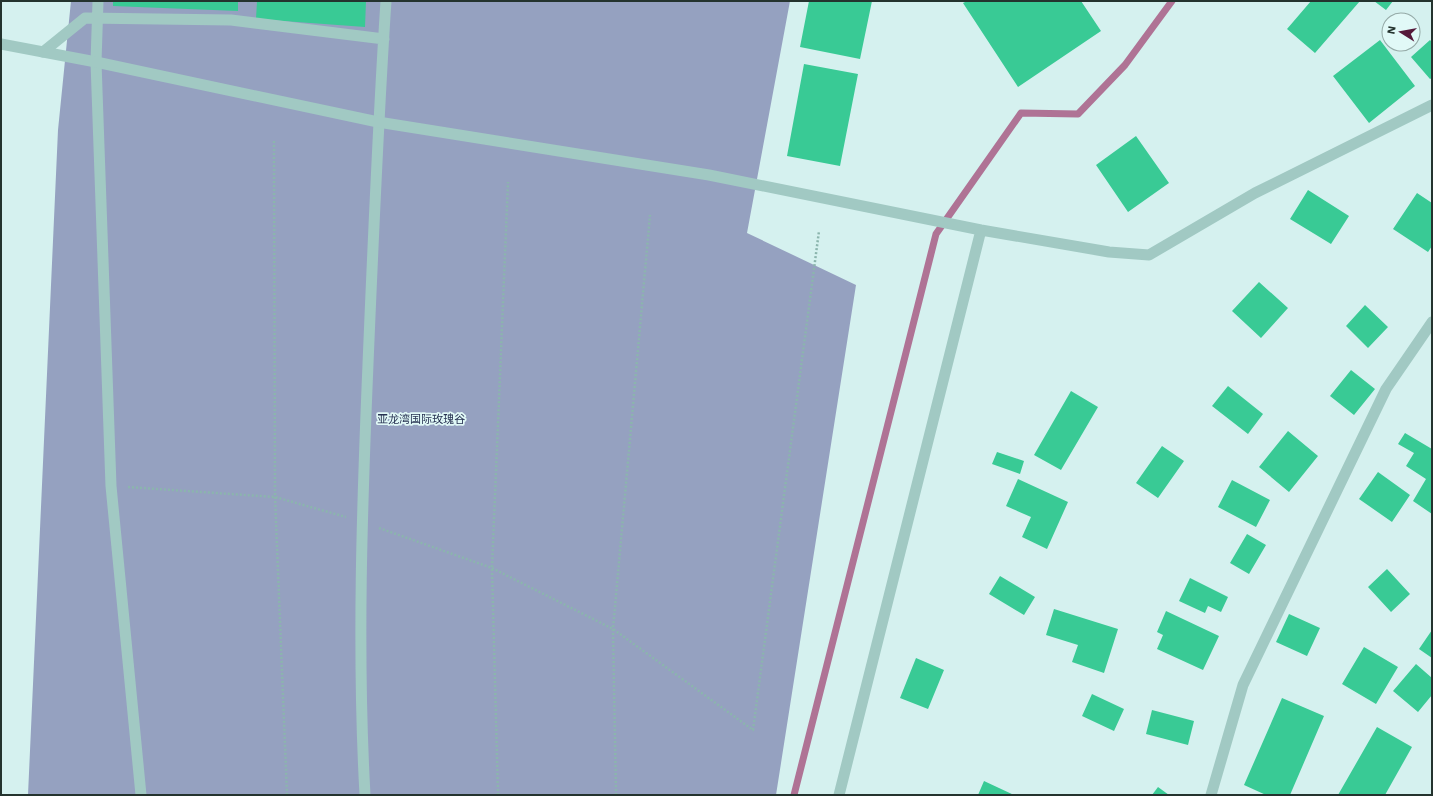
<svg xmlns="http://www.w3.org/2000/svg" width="1433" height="796" font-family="'Work Sans','Noto Sans SC',sans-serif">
<rect width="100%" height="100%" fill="#d5f1ef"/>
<path fill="#95a1c0" d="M71 1H790L747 233 856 285 776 795H28L58 130Z"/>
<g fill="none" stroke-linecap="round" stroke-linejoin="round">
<path stroke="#af7395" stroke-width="7" d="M794 795 936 234 1021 113 1078 114 1125 65 1172 1"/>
</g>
<path fill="#39ca95" d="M113 1H238V11L113 6Z
M257 1H366L365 27 256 19Z
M809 1H872L860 59 800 47Z
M967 1H1081L1101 31 1018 87 963 3Z
M1311 1H1360L1315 53 1287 29Z
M1374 1H1393L1386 10Z
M1380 40 1415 86 1369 123 1333 76Z
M1430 40 1432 42V78L1430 79 1411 57Z
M804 64 858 74 840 166 787 156Z
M1136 136 1169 183 1128 212 1096 165Z
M1308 190 1349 216 1331 244 1290 219Z
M1417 193 1432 203V246L1428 252 1393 229Z
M1259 282 1288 308 1261 338 1232 311Z
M1365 305 1388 327 1368 348 1346 326Z
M1351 370 1375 389 1354 415 1330 396Z
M1228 386 1263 414 1248 434 1212 406Z
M1071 391 1098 407 1061 470 1034 455Z
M1288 431 1318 456 1289 492 1259 467Z
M1405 433 1432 449V514L1413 501 1426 479 1406 466 1414 453 1398 444Z
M1162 446 1184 461 1158 498 1136 483Z
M997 452 1024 461 1020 474 992 464Z
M1378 472 1410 495 1392 522 1359 499Z
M1018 479 1068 502 1047 549 1022 537 1031 517 1006 506Z
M1232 480 1270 500 1256 527 1218 507Z
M1247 534 1266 545 1249 574 1230 563Z
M1387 569 1410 594 1391 612 1368 587Z
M1000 576 1035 597 1024 615 989 594Z
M1190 578 1228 597 1221 612 1208 606 1205 613 1179 601Z
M1054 609 1118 629 1104 673 1072 662 1078 645 1046 635Z
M1166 611 1219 636 1203 670 1157 649 1163 635 1157 632Z
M1289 614 1320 628 1307 656 1276 642Z
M1432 630V658L1419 649Z
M1364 647 1398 667 1376 704 1342 684Z
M916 658 944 670 928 709 900 698Z
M1416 664 1432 678V695L1418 712 1393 691Z
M1092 694 1124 709 1114 731 1082 716Z
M1282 698 1324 716 1290 795H1266L1244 785Z
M1152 710 1194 721 1188 745 1146 734Z
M1377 727 1412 747 1385 795H1338Z
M984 781 1014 795H978Z
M1158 787 1169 795H1152Z"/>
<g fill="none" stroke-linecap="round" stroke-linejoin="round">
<path stroke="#8bb5ad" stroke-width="2.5" stroke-dasharray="2 2" stroke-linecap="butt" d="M274 141 275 497 287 795
M128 487 275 497 346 517
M379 528 492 568 613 629 753 730 819 231
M498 795 492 568 508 182
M616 795 613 629 650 215"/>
<path stroke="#a1c9c3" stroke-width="11" d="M98 1 96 62 111 486 141 795
M43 52 85 18 231 20 384 39
M365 795C357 651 362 508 368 364 373 243 378 122 386 1"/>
<path stroke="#a1c9c3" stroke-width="11" d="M1 44 96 62 378 122 709 175 981 230 1109 252 1149 255 1255 193 1432 105
M839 795 981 230
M1211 795 1243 685 1386 389 1432 322"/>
</g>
<g text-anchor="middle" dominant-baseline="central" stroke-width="3.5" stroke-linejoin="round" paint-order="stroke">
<g font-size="11" fill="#273252" stroke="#e1f9f7">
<text x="421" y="419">亚龙湾国际玫瑰谷</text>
</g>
</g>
<rect width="1433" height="796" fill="none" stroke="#24332e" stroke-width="4"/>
<g transform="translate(1401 32) rotate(281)"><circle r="19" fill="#e1f9f7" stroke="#95aaa7"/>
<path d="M0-3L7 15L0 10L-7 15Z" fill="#55193a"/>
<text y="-6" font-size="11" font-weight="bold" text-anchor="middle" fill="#24332e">N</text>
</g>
</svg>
